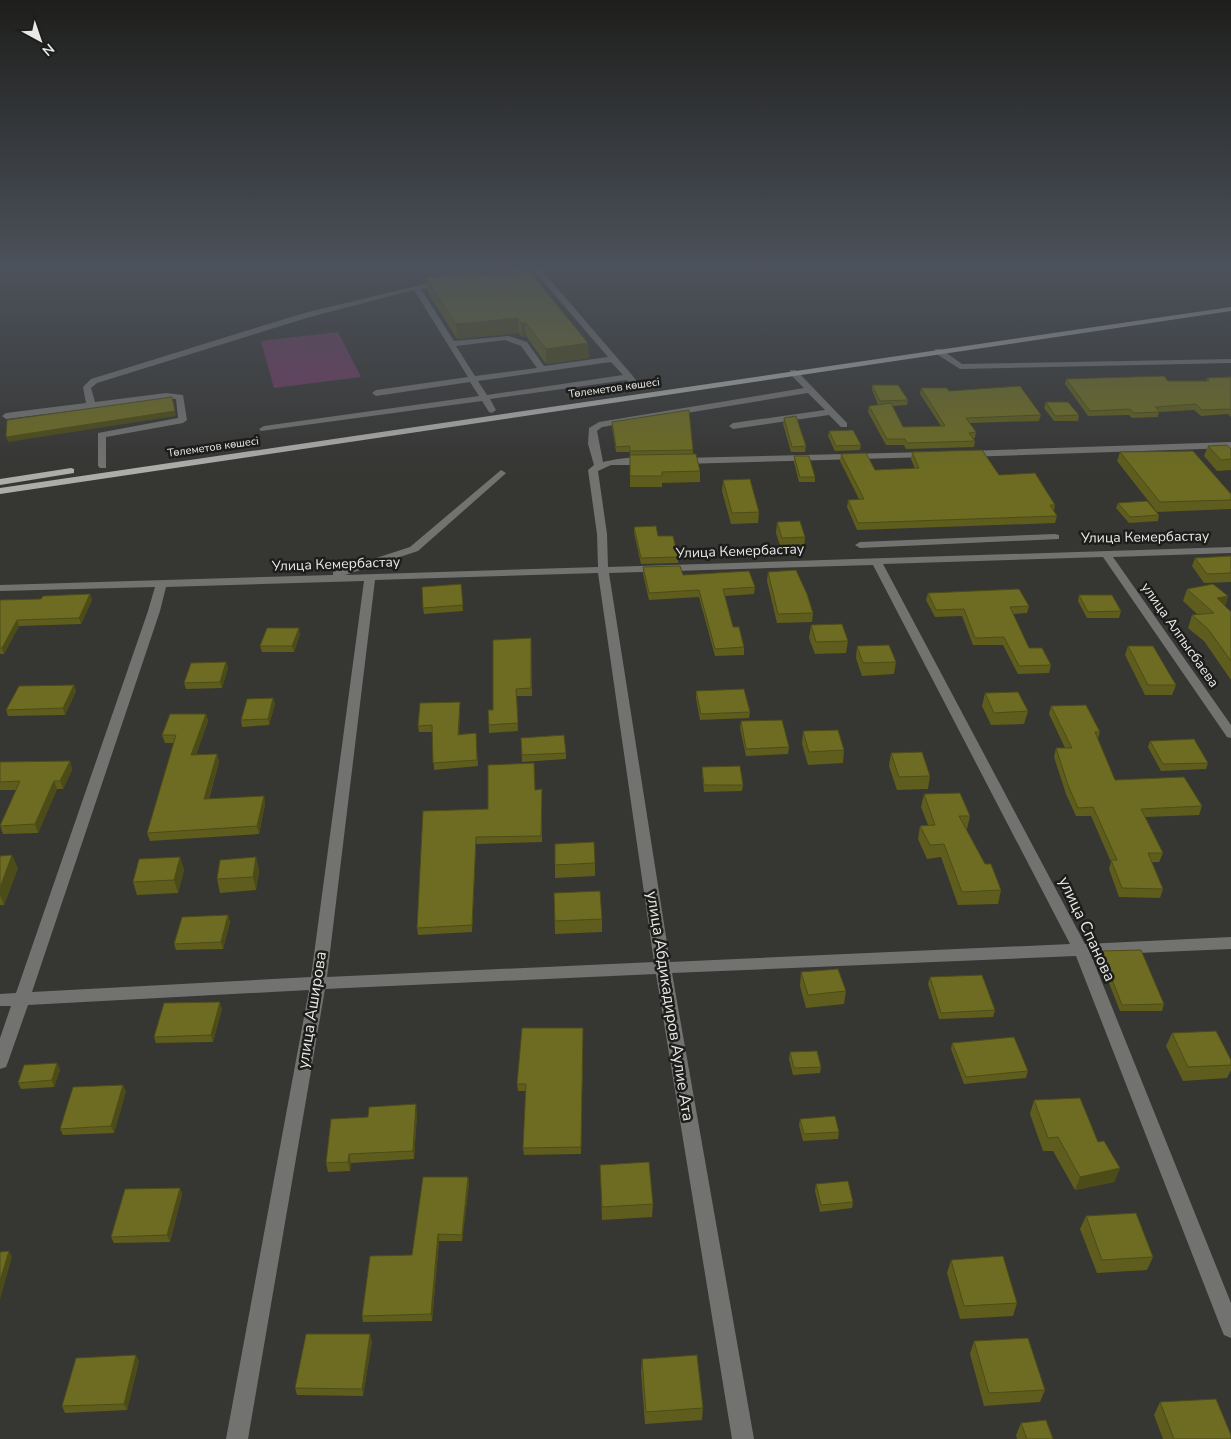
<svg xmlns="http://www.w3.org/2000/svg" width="1231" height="1439" font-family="'Nunito Sans',sans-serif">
<rect width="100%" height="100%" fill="#363633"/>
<path fill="#6f3a62" d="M338 332 361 377 274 388 261 341Z"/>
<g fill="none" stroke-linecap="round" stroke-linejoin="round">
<path fill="#727270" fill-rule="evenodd" d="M522 268H540L632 375 642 388 641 390H635L627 380 490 399 496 410 492 413 489 412 482 401 261 431 259 429 264 426 479 396 470 382 376 396 372 393 376 390 468 377 414 290 310 317 97 383 91 388 95 402 166 393 183 395 187 420 183 423 106 437V468H100L98 466V433L178 418 176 399H166L6 419 2 416 6 413 86 403 83 387 91 379 304 313 425 284H428V288L421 289 454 341 509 336 527 342 544 366 608 357 535 272 526 271 487 279 483 277ZM505 340 521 346 537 368 475 376 456 346ZM611 362 623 375 487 395 478 381Z
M935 349H941L962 364 1231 359V363L960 369 935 353Z
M790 370H796L847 423V427H841L829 415 733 429 729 426 733 423 825 410 808 393 602 427 597 431 603 462C615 459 639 454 650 462L645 465H611L598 471 607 534 608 567 1231 547V553L1113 557 1231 725V738L1227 737 1103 557 883 564 1085 944 1231 937V949L1091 955 1231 1303V1338L1224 1335 1221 1328 1076 956 672 973 754 1439H732L656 974 325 989 248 1439H226L309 990 28 1005 8 1062 6 1067 0 1069V1038L11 1006H0V994L16 993 148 611 155 587 0 591V585L333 575V572L410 547 501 470 506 473 504 475 418 551 345 575 598 567 597 534 588 470 594 465 588 444 589 428 599 422 804 388 790 374ZM873 565 1070 944 670 962 609 573ZM598 573 654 962 327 977 375 580ZM364 581 311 977 32 992 160 611 166 587Z
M1231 442V448L967 457 962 454 967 451Z
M927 452 930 453V457L682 464 677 461 682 458Z
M1055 534 1059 535V539L860 548 855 545 860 542Z"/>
<path fill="#acada9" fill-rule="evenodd" d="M1231 307V311L0 494V488Z
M71 468 74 469V473L0 485V479Z"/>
</g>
<path fill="#5e5d1d" d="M479 276 588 343 589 358 546 364 526 336 522 337 519 333 457 339 427 291 426 278Z
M1231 377V417L1228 414 1201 416 1194 410 1159 412 1158 417 1132 418 1129 415 1088 416 1065 384 1066 379 1168 381H1206L1207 378Z
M872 385 908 400 907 405 892 406 903 427 941 426 920 394 921 388 949 391 1041 415 1039 421 970 423 976 432 975 438H973L975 441 974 447 906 449 904 445H886L868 412 869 406 878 405 872 390Z
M1046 402 1079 415 1078 421H1054L1044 408Z
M784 418 806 446 805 452H791L783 424Z
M612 422 693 450V454L700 471V482L662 483V487H630V452H616L612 427Z
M829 431 861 445 860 450 835 451 828 436Z
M1208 446 1231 449V470L1217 471 1204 456Z
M912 452 999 475 1055 505 1054 511 1057 516 1055 523 857 530 847 507 848 500 859 499 840 461 841 454 875 470 915 469 911 459Z
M1120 452 1231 494V509L1157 512 1117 461Z
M794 456 815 477V482H799L794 462Z
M723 480 759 512 758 523 731 524 722 491Z
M1118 503 1159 515 1158 521 1129 523 1116 508Z
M777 522 805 537 804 549H781L776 533Z
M634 527 678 557V563L641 564 634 533Z
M1231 556V582L1204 583 1192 566 1195 558Z
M643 567 683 575 755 587 754 594 725 596 733 627 744 647V655L715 656 699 597 649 600 643 574Z
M768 572 813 613 812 622 777 623 767 581Z
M461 584 463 611 424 614 423 608Z
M1187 589 1228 596 1225 606 1231 612V680L1204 641 1188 628 1192 615H1198L1183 601Z
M928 593 1029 606 1027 613 1013 614 1029 648 1051 665 1049 673 1018 674 1003 645H973L962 616 935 617 926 600Z
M90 594 92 600 81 624 19 626 4 654H0V600L41 599Z
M1079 595 1121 611 1119 618H1087L1078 601Z
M811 625 848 641 846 653 815 654 809 638Z
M300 634 294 652H262L260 646Z
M531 638 532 696H517L518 731 489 733 488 710H493Z
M857 646 896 662 894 674 862 676 856 658Z
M1128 646 1176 685 1172 695H1145L1125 655Z
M226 662 228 668 222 688 186 689 184 683Z
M74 685 76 691 65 715 8 716 6 710Z
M696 691 750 712 749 718 700 720 696 698Z
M985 693 1028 711 1024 724 991 725 982 706Z
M273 698 275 704 269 725 242 727 241 720Z
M1051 706 1100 732 1098 739 1115 780 1202 806 1199 815 1145 817 1163 853 1159 862H1152L1163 889 1160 898 1119 897 1109 869 1111 862 1091 816H1076L1066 794 1054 757 1056 748H1065L1049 714Z
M460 708 459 734 476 733 478 766 434 770 432 732H419L418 726Z
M206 714 208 721 196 755 217 754 219 762 209 799 264 796 265 804 259 834 150 841 147 833 174 743H165L162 735Z
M741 721 789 747 788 754 746 756 740 728Z
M803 731 844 750 843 763 808 765 802 744Z
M521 738 566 753V759L522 762Z
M1150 741 1208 763 1206 769 1161 771 1148 747Z
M891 753 930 776 928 789 897 790 889 766Z
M70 761 72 770 63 789H57L38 833 3 834 0 825 16 790H0V762Z
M702 767 743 785 742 791 704 792 702 773Z
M535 790 542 796V842L476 844 472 932 418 935 417 928 488 809Z
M924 794 970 816 967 829H966L985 864 1001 890 998 904 958 905 941 857 927 859 918 839 920 826 928 825 921 807Z
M555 844 595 863V876L555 878Z
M0 856 18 868 4 905H0Z
M180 857 184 870 178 893 137 895 133 882Z
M256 857 259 871 256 890 220 893 217 879Z
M554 893 602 919V932L555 934Z
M228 915 230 922 223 949 176 950 174 944Z
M1101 951 1164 1004 1162 1011H1120L1099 958Z
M801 972 846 991 844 1004 806 1008 800 986Z
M930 977 995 1010 993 1017 939 1019 928 984Z
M222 1009 213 1042 156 1043 154 1037Z
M1172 1033 1231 1060V1070L1227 1078 1183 1081 1166 1046Z
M583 1035 581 1154 524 1155 523 1148 526 1091H518L517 1084Z
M952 1043 1028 1071 1026 1078 964 1084 951 1049Z
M790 1052 821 1067 820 1073 793 1075 789 1059Z
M57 1063 60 1070 54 1087 21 1089 18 1083Z
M126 1091 114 1133 63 1135 60 1129Z
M1034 1100 1098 1142 1120 1168 1114 1182 1075 1190 1053 1151H1043L1030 1114Z
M417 1113 414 1159 351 1163 350 1171 328 1172 326 1163 368 1117Z
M800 1119 839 1132 838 1139 803 1141 799 1125Z
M600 1165 653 1204 652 1217 602 1220Z
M468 1177 469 1184 462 1241H439L432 1321 363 1322 362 1316 412 1255Z
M816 1184 853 1202 852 1208 820 1212 815 1191Z
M180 1188 182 1194 170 1242 114 1243 111 1237Z
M1086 1216 1153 1257 1147 1270 1097 1273 1080 1229Z
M951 1260 1017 1303 1013 1316 960 1319 947 1273Z
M372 1341 363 1396 297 1395 295 1388Z
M974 1341 1045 1390 1040 1402 984 1406 970 1354Z
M642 1359 703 1408 702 1420 645 1424 641 1371Z
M139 1361 127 1410 65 1413 62 1406Z
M1160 1402 1231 1439H1163L1154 1415Z
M1021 1423 1053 1439H1017L1016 1435Z"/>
<path fill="#4c4c18" d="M518 318 519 333 457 339 456 324Z
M525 322 526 336 522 337 521 323Z
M588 343 589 358 546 364V349Z
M172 397 176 416 8 442 6 437Z
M90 594 92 600 81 624 79 618Z
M1228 596 1224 608 1217 598Z
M17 620 19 626 4 654 2 648Z
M299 628 300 634 294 652 292 646Z
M226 662 228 668 222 688 220 682Z
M74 685 76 691 65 715 63 708Z
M273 698 275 704 269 725 268 719Z
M206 714 208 721 193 763 191 755Z
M217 754 219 762 206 807 204 799Z
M70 761 72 770 63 789 60 781Z
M54 781 57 789 38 833 35 824Z
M264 796 265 804 259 834 257 826Z
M476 837V844L472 932V925Z
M12 855 18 868 4 905 0 895V888Z
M180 857 184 870 178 893 174 880Z
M256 857 259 871 256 890 253 877Z
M228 915 230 922 223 949 221 942Z
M220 1002 222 1009 213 1042 211 1035Z
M57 1063 60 1070 54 1087 52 1080Z
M123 1085 126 1091 114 1133 111 1126Z
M416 1104 417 1113 414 1159 413 1151Z
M349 1154 351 1163 350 1171 348 1162Z
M1120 1168 1114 1182 1075 1190 1080 1177Z
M468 1177 469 1184 462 1241V1235Z
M180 1188 182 1194 170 1242 167 1235Z
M438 1234 439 1241 432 1321 431 1314Z
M9 1251 12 1257 0 1300V1281Z
M370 1334 372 1341 363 1396 362 1389Z
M136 1355 139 1361 127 1410 124 1404Z"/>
<path fill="#6d6c22" stroke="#4c4c18" d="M529 271 588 343 546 349 525 322 521 323 518 318 456 324 426 278 476 272 479 276Z
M1164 376 1168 381H1209L1207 378 1231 377V410L1229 409 1202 410 1196 404 1155 407 1160 412 1134 413 1130 409 1090 411 1066 379Z
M872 385H898L908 400 880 401Z
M1020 386 1041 415 966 418 976 432 969 433 975 441 907 443 905 439H887L869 406 891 403 903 427 945 426 921 388H947L949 391Z
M172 397 175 411 6 437 7 420Z
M1046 402H1068L1079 415 1055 416Z
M689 410 693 450 630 451V446L616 447 612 422Z
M796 416 806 446 792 447 784 418Z
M853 430 861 445 836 446 829 431Z
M1227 445 1231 449V459L1221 460 1208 446Z
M982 450 999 475 1035 473 1055 505H1050L1057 516 858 523 848 500 864 499 841 454 866 453 875 470 919 468 912 452Z
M1193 451 1231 494V500L1160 502 1120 452Z
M696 454 700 471 662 472V476H630V455Z
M794 456H809L815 477H800Z
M750 479 759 512 732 513 723 480Z
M1147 501 1159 515 1130 517 1118 503Z
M800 521 805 537 782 538 777 522Z
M656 526 658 536H673L678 557 641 558 634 527Z
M1231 556V573L1207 574 1195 558Z
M680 566 683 575 749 571 755 587 723 589 733 627H739L744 647 715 649 699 590 649 593 643 567Z
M796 570 807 594 813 613 778 614 768 572Z
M461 584 463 605 423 608 422 587Z
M1213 584 1228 596 1217 598 1231 612V661L1208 629 1192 615 1214 613 1187 589Z
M1019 589 1029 606 1010 607 1029 648H1042L1051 665 1019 666 1004 637 975 638 964 609 936 610 928 593Z
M90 594 79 618 17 620 2 648H0V600L41 599 43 596Z
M1079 595H1112L1121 611 1088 612Z
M842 624 848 641 816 642 811 625Z
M267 628H299L292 646H260Z
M531 638V688L516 689 518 723 489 725 488 710H493V640Z
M889 645 896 662 863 663 857 646Z
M1128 646H1153L1176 685H1148Z
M226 662 220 682 184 683 191 663Z
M74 685 63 708 6 710 19 686Z
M744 689 750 712 701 714 696 691Z
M1018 692 1028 711 994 713 985 693Z
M273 698 268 719 241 720 247 699Z
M460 702 458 735 476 733 477 760 433 763 432 725 418 726 420 703Z
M1086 705 1100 732H1095L1115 780 1184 777 1202 806 1141 809 1163 853H1148L1163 889 1122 888 1111 860H1117L1093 807 1078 808 1068 785 1056 748H1072L1051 706Z
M170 714H206L191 755 217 754 204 799 264 796 257 826 147 833 176 735H162Z
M782 720 789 747 746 749 741 721Z
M838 730 844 750 809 752 803 731Z
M564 735 566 753 522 755 521 738Z
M1194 739 1208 763 1163 764 1150 741Z
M922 752 930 776 899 777 891 753Z
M70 761 60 781H54L35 824 0 826 20 781 0 782V762Z
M534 763 535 790 542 789 541 836 476 837 472 925 417 928 423 811 488 809V765Z
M740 766 743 785H704L702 767Z
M960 793 970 816H959L985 864H991L1001 890 962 892 944 844 930 845 920 826 935 825 924 794Z
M594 842 595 863 555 865V844Z
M12 855 0 888V856Z
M180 857 174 880 133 882 139 859Z
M256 857 253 877 217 879 220 860Z
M600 891 602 919 555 921 554 893Z
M228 915 221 942 174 944 182 917Z
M1141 950 1164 1004 1122 1005 1101 951Z
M838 969 846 991 808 995 801 972Z
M982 975 995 1010 941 1013 930 977Z
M220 1002 211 1035 154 1037 164 1003Z
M522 1028H583L581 1147 523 1148 526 1084H517Z
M1216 1031 1231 1060V1065L1188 1067 1172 1033Z
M1014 1037 1028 1071 966 1077 952 1043Z
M817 1051 821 1067 794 1068 790 1052Z
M57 1063 52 1080 18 1083 24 1065Z
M123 1085 111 1126 60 1129 73 1087Z
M1080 1098 1098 1142 1104 1141 1120 1168 1080 1177 1058 1137 1048 1138 1034 1100Z
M416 1104 413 1151 349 1154 348 1162 326 1163 331 1119 368 1117 369 1107Z
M835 1116 839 1132 804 1134 800 1119Z
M649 1162 653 1204 602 1207 600 1165Z
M423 1177H468L462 1235 438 1234 431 1314 362 1316 370 1256 412 1255Z
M848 1181 853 1202 821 1205 816 1184Z
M180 1188 167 1235 111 1237 125 1189Z
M1136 1213 1153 1257 1102 1260 1086 1216Z
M9 1251 0 1281V1252Z
M1003 1256 1017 1303 964 1306 951 1260Z
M306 1334H370L362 1389 295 1388Z
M1028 1338 1045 1390 989 1393 974 1341Z
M136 1355 124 1404 62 1406 76 1358Z
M697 1355 703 1408 646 1412 642 1359Z
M1216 1399 1231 1435V1439H1174L1160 1402Z
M1046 1420 1053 1439H1027L1021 1423Z"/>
<linearGradient id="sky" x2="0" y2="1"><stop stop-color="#1e1e1c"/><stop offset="0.57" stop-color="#4c525b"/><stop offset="1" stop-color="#4c525b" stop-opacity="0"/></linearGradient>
<rect width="1231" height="469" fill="url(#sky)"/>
<g text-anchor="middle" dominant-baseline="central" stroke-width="5" stroke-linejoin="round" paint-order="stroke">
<g font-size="11" fill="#e8e8e6" stroke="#1d1d1c">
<text transform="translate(614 388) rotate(-8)">Төлеметов көшесі</text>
<text transform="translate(213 447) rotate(-8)">Төлеметов көшесі</text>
</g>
<g font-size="14" fill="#e8e8e6" stroke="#1d1d1c">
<text transform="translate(1145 537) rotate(-1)">Улица Кемербастау</text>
<text transform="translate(740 551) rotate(-2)">Улица Кемербастау</text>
<text transform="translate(336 564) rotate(-2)">Улица Кемербастау</text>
<text transform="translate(1180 635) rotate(55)">улица Алпысбаева</text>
</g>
<g font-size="16" fill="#e8e8e6" stroke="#1d1d1c">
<text transform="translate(1087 929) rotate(65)">улица Спанова</text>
<text transform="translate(670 1006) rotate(81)">улица Абдикадиров Аулие Ата</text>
<text transform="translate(312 1010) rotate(-81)">улица Аширова</text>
</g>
</g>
<g transform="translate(40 40) rotate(140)" stroke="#1d1d1c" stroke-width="4" paint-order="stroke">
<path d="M0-4L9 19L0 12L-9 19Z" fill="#e8e8e6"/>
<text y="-8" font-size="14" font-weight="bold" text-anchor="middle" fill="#e8e8e6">N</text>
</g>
</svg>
